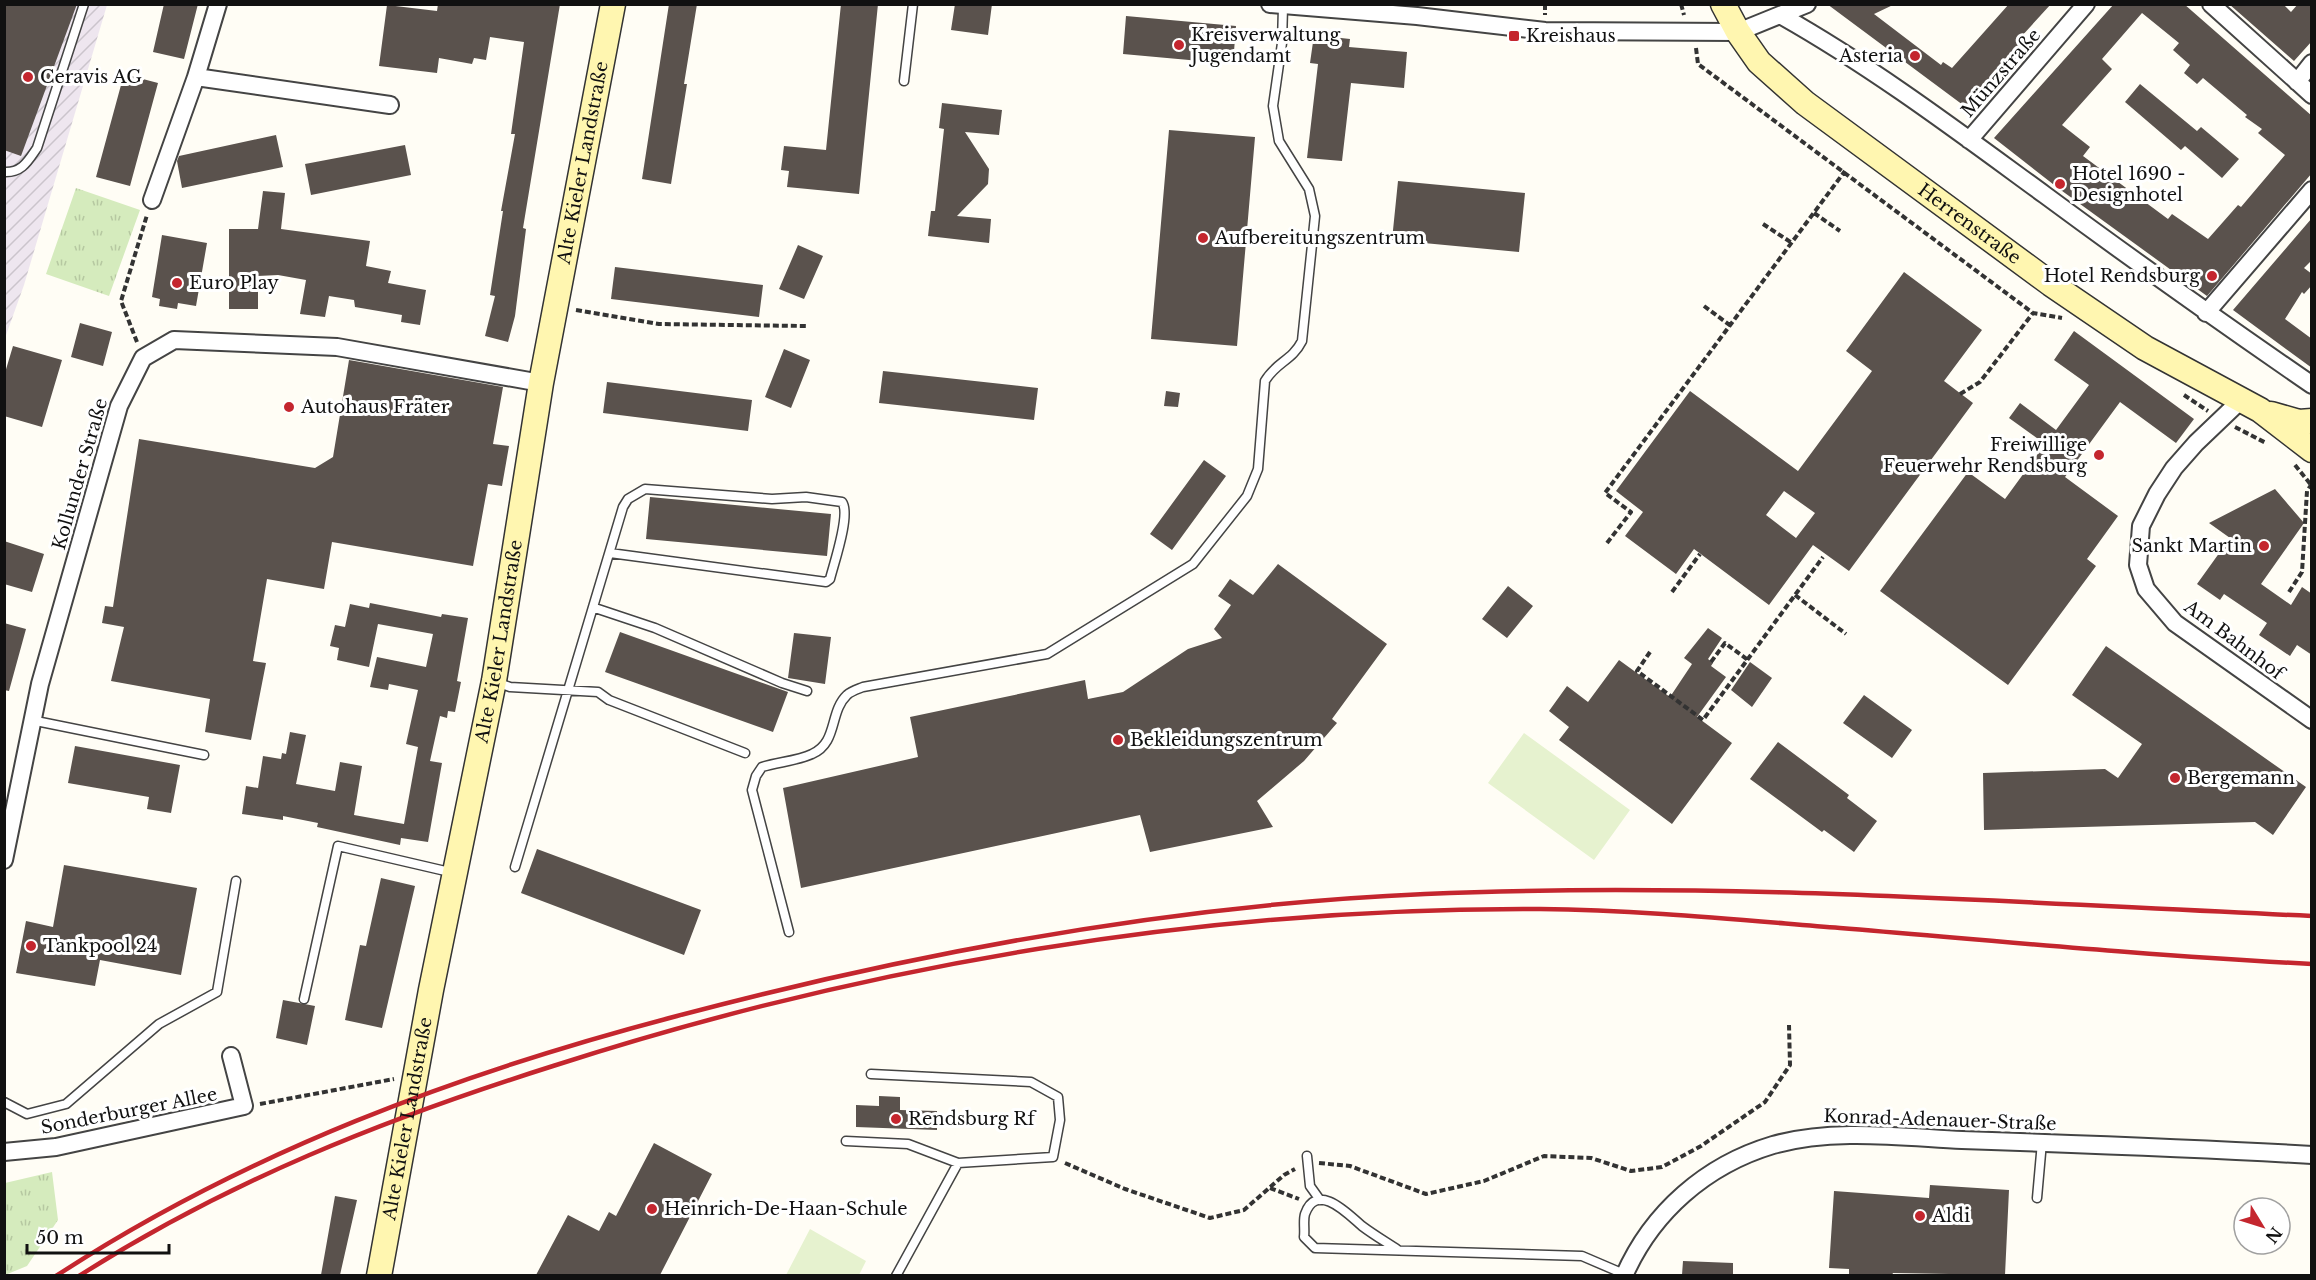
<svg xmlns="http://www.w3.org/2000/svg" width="2316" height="1280" font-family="'Libre Baskerville',serif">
<defs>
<pattern id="industrial-furrows" width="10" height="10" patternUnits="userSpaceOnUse" patternTransform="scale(1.5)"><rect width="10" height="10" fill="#eee6ef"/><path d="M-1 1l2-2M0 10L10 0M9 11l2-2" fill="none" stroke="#cbc4cc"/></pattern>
<pattern id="park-tufts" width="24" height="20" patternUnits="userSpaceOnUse" patternTransform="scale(1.5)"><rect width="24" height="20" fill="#d5ebbd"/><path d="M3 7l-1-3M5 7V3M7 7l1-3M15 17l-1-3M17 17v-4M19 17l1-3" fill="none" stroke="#b6c8a1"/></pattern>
</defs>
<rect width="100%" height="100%" fill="#fffdf5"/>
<path fill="url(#industrial-furrows)" d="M5 5H107L24 285 5 338Z"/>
<path fill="url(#park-tufts)" d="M76 188 140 210 109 296 46 274Z
M52 1172 58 1220 27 1266 5 1275V1183Z"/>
<path fill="#e6f2cf" d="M1524 733 1630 810 1594 860 1488 783Z
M810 1229 866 1261 859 1275H786Z"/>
<path fill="#5a524d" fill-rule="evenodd" d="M4 4H77L21 156 4 150Z
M164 4H198L184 59 153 52Z
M438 4H560L523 228 526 229 515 316 508 342 485 336 495 296 490 295 503 211H501L515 134H511L524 42 490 37 486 60 474 58 472 64 439 58 437 73 379 66 387 5 437 11Z
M669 4H697L684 84H687L671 184 642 179Z
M841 4H878L859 194 787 187 789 171 781 170 784 146 826 150Z
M955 4H992L988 35 951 30Z
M1827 4H1895L1874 14 1941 65 1943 62 1952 68 2009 4H2051L2020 38 2028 45 1974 107 1967 108Z
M2114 4H2184L2312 116V173L2207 296 2058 188 1994 138ZM2142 13 2179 43 2173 50 2190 65 2184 73 2197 84 2203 78 2247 115 2245 117 2262 129 2258 133 2285 155 2241 207 2238 205 2208 239 2172 214 2168 219 2083 156 2090 147 2062 125 2112 69 2102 59Z
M2229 4H2283L2291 12 2298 4H2312V41L2294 61Z
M1126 16 1236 26 1233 64 1123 54Z
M1314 35 1350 39 1349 47 1407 52 1404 88 1351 83 1342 161 1307 158 1318 64 1310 63Z
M124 74 158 83 130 186 96 177Z
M2140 84 2197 131 2201 127 2239 159 2222 178 2185 146 2181 150 2125 102Z
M942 103 1002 110 999 135 965 132 989 169 988 184 957 216 991 219 989 243 928 236 931 211H935L944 129 939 128Z
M1169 130 1255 137 1237 346 1151 339Z
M276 135 283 167 182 188 177 161 179 156Z
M405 145 411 175 311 195 305 164Z
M1398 181 1525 193 1519 252 1392 240Z
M263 191 285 193 281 229 370 241 366 266 391 271 388 283 426 290 420 325 401 322 402 315 355 307 354 300 329 296 325 317 300 314 306 280 278 275 258 276V309H229V229H258Z
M2312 218V260L2304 268 2312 274V285L2304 294 2302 292 2285 319 2312 339V368L2233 310Z
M162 235 207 243 196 306 178 303 177 309 159 306 160 299 152 297Z
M798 245 823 256 804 299 779 289Z
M615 267 763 285 759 317 611 299Z
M1904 272 1982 330 1944 381 1973 403 1849 571 1813 545 1769 605 1694 549 1676 574 1625 536 1643 512 1616 491 1690 391 1798 471 1872 371 1846 351ZM1784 491 1815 513 1796 538 1766 515Z
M80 323 112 332 103 366 71 357Z
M2074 331 2194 419 2176 443 2120 402 2065 477 2118 516 2087 559 2096 566 2008 685 1880 591 1968 472 2005 499 2045 444 2009 418 2020 403 2056 430 2089 385 2054 360Z
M13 346 62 360 42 427 4 416V376Z
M784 349 810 360 791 408 765 397Z
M349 360 503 387 493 444 509 446 502 486 488 484 473 566 332 542 324 589 267 579 253 661 266 663 251 740 205 732 210 699 111 681 124 627 102 623 105 606 113 607 139 439 315 468 333 457Z
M883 371 1038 388 1034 420 879 403Z
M607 382 752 400 748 431 603 413Z
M1166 391 1180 393 1178 407 1164 406Z
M1204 460 1226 476 1172 550 1150 534Z
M2275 489 2304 523 2261 584 2291 605 2302 587 2312 594V655L2297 645 2290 656 2259 635 2267 623 2224 594 2220 600 2197 584 2230 538 2209 523Z
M650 497 831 514 827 556 646 539Z
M4 541 44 554 32 592 4 584Z
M1278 564 1387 644 1332 719 1337 723 1304 761 1257 801 1273 827 1150 852 1140 815 801 888 783 788 918 757 910 717 1085 680 1088 699 1123 692 1188 649 1222 638 1214 629 1231 605 1218 596 1230 579 1253 595Z
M1508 586 1533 606 1507 638 1482 619Z
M370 603 441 617 442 614 468 618 457 681 461 682 455 712 448 711 447 718 440 716 430 761 442 763 428 842 401 838 400 845 317 827 318 823 283 816V820L242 814 246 786 258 788 263 756 281 759 282 753 286 754 290 732 306 735 296 784 335 791 340 762 362 766 354 815 404 824 418 747 406 744 418 690 389 684 388 690 370 687 377 657 426 667 433 634 378 624 369 667 337 660 339 648 330 646 335 625 345 627 350 604 369 608Z
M4 623 26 629 9 691 4 690Z
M1708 628 1722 638 1708 659 1713 663 1711 666 1726 677 1697 717 1732 743 1672 824 1559 740 1569 727 1549 711 1567 686 1588 702 1619 660 1670 697 1692 664 1684 658Z
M620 632 788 692 773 732 605 672Z
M794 633 831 637 825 684 788 678Z
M2106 646 2306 787 2273 835 2255 822 1984 830 1983 773 2105 769 2118 778 2142 744 2072 695Z
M1750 662 1772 678 1752 707 1731 690Z
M1864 695 1912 730 1892 758 1843 723Z
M1778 742 1849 795 1847 798 1877 821 1854 852 1824 830 1822 832 1750 779Z
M75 746 180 765 171 813 147 809 149 797 68 783Z
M537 849 701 910 684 955 521 893Z
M64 865 197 888 181 975 100 960 95 986 16 973 26 921 53 927Z
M381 878 415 886 382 1028 345 1020 360 945 366 946Z
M283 1000 315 1006 307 1045 276 1038Z
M879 1096 900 1097V1110L937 1111V1130L856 1127V1105L879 1106Z
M654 1143 712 1174 660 1275H536L568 1215 599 1231 609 1212 616 1216Z
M1930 1185 2009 1190 2005 1275 1893 1273 1892 1275H1849V1269L1829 1268 1834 1191 1929 1198Z
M335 1196 357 1200 340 1275H321Z
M1683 1261 1733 1263V1275H1682Z"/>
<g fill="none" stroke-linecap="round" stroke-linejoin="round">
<defs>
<path id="lane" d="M904 81 913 4
M4 172C22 173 28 161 37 148L84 4
M595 608 655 628 782 683 807 691
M496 682 510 687 598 692 609 700 745 753
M31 720 204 755
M515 867 623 507 628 499 645 489 772 499 806 497 842 502C851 514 834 563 830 579L826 582 610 553
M789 932 752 790 756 776 762 767C778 762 797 761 812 754 838 743 829 712 847 695 851 691 858 689 863 687L1047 654 1193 564 1247 496 1258 469 1265 381C1276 362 1292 361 1302 341L1315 216 1309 189 1279 141 1273 106 1282 43 1283 7
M304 999 338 846 454 873
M871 1074 1031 1082 1058 1097 1060 1120 1053 1157 958 1163
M4 1102 27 1114 66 1104 159 1024 217 992 236 881
M846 1141 908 1144 958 1163 896 1276
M1307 1156 1310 1186 1320 1200
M2037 1198 2042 1142
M1398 1250C1386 1242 1374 1235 1362 1226 1350 1216 1317 1180 1305 1214 1303 1220 1305 1230 1304 1237L1315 1248 1582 1256 1624 1274"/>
<path id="street" d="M218 4 196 77 390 105
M1270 4 1417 16 1545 31 1738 32 1807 4
M2211 4 2312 95
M1782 16C1874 68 1960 133 2045 195 2133 260 2222 323 2312 385
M2297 82 2312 63
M1969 140 2086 4
M152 200 196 77
M2206 313 2312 190
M2240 401 2196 443 2174 468 2157 494 2141 526 2138 565 2146 589 2175 623 2312 720
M4 860 40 684 119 406 143 358 174 340 337 347 541 383
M4 1152 56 1147 244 1106 231 1056
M1624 1276C1652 1212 1706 1165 1773 1145 1833 1128 1901 1137 1962 1140 2079 1144 2195 1148 2312 1155"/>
<g id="secondary">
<path id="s1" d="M1723 4 1738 32 1759 62 1805 103 2051 284 2145 348 2260 410 2312 450"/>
<path d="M2271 414 2299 422 2312 421"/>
<path id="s2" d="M379 1276 431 990 494 681 541 383 613 4"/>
</g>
</defs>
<use href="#lane" stroke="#444" stroke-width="11"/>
<use href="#street" stroke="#444" stroke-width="20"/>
<use href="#secondary" stroke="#333" stroke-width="27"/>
<path stroke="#333" stroke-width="4" stroke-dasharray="6 3" stroke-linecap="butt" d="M1545 4V15
M1681 4 1684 15
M1696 48 1698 64 2033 313 2062 318
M1814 213 1840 231
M1763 224 1792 243
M1704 306 1731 326
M576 310 659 324 806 326
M137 342 121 301 147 215
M1960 394 1980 382 2033 313
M2184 395 2208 411
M2235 427 2266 443
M2295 465 2312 486
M1607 543 1631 512 1605 493 1845 171
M1672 592 1700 554
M2289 592 2302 572 2307 491 2311 485
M1795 595 1846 634
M1650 652 1637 671 1703 720 1823 557
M1711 662 1725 643 1748 660
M260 1104 394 1079
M1065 1163 1125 1189 1210 1218 1244 1210 1284 1175 1295 1169
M1319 1163 1350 1166 1426 1194 1484 1181 1544 1156 1591 1158 1631 1171 1662 1167 1701 1146 1765 1102 1790 1065 1789 1025
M1270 1188 1299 1199"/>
<use href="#lane" stroke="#fff" stroke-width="8"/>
<use href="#street" stroke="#fff" stroke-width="16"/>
<use href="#secondary" stroke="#fff6b0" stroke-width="24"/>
<path stroke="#c4262e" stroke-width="4.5" d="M56 1276C246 1152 459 1073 677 1016 922 951 1172 905 1425 894 1720 881 2017 903 2312 916
M79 1276C228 1181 385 1119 553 1066 870 964 1206 907 1540 909 1640 910 1740 920 1840 928 1997 941 2154 956 2312 964"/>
</g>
<g fill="#c4262e" stroke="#fff" stroke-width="2">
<rect x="1508" y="30" width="12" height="12" rx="3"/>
<circle cx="1179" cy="45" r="6"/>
<circle cx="1915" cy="56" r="6"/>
<circle cx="28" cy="77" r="6"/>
<circle cx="2060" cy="184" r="6"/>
<circle cx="1203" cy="238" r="6"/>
<circle cx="2212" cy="276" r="6"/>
<circle cx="177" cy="283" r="6"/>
<circle cx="289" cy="407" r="6"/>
<circle cx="2099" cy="455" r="6"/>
<circle cx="2264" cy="546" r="6"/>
<circle cx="1118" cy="740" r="6"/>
<circle cx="2175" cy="778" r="6"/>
<circle cx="31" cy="946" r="6"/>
<circle cx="896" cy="1119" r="6"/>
<circle cx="652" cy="1209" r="6"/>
<circle cx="1920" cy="1216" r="6"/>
</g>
<g text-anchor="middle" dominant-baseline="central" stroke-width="6" stroke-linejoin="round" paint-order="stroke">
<g font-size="18" fill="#111" stroke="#fff" text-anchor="start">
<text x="1191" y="35">Kreisverwaltung<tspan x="1191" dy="21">Jugendamt</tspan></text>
<text x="1526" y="36">Kreishaus</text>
<text x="1903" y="56" text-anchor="end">Asteria</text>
<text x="40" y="77">Ceravis AG</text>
<text x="2072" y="174">Hotel 1690 -<tspan x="2072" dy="21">Designhotel</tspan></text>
<text x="1215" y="238">Aufbereitungszentrum</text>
<text x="2200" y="276" text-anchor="end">Hotel Rendsburg</text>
<text x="189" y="283">Euro Play</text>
<text x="301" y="407">Autohaus Fräter</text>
<text x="2087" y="445" text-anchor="end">Freiwillige<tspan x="2087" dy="21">Feuerwehr Rendsburg</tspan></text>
<text x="2252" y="546" text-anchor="end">Sankt Martin</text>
<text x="1130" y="740">Bekleidungszentrum</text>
<text x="2187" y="778">Bergemann</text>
<text x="43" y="946">Tankpool 24</text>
<text x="908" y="1119">Rendsburg Rf</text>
<text x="664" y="1209">Heinrich-De-Haan-Schule</text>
<text x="1932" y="1216">Aldi</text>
</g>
<g font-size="18" fill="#111" stroke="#fff">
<text transform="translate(2001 73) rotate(-49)">Münzstraße</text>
<text stroke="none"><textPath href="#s2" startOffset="1132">Alte Kieler Landstraße</textPath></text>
<text stroke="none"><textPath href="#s1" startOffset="334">Herrenstraße</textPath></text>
<text transform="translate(80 474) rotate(-74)">Kollunder Straße</text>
<text stroke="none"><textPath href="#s2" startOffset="646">Alte Kieler Landstraße</textPath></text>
<text transform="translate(2234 640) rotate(37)">Am Bahnhof</text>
<text transform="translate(129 1111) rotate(-11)">Sonderburger Allee</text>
<text stroke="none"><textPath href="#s2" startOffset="160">Alte Kieler Landstraße</textPath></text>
<text transform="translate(1940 1120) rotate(2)">Konrad-Adenauer-Straße</text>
</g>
</g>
<rect width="2316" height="1280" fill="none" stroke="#111111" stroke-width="12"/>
<g transform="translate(2262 1226) rotate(128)"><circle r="28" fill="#ffffff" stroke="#a0a0a0" stroke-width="1.5"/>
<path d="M0-4.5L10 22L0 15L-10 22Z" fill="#c4262e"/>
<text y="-9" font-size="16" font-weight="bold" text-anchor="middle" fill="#111111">N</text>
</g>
<path d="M27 1244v9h142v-9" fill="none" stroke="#111111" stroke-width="3"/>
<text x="36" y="1244" font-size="18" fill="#111111" stroke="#ffffff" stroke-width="4.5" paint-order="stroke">50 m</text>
</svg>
